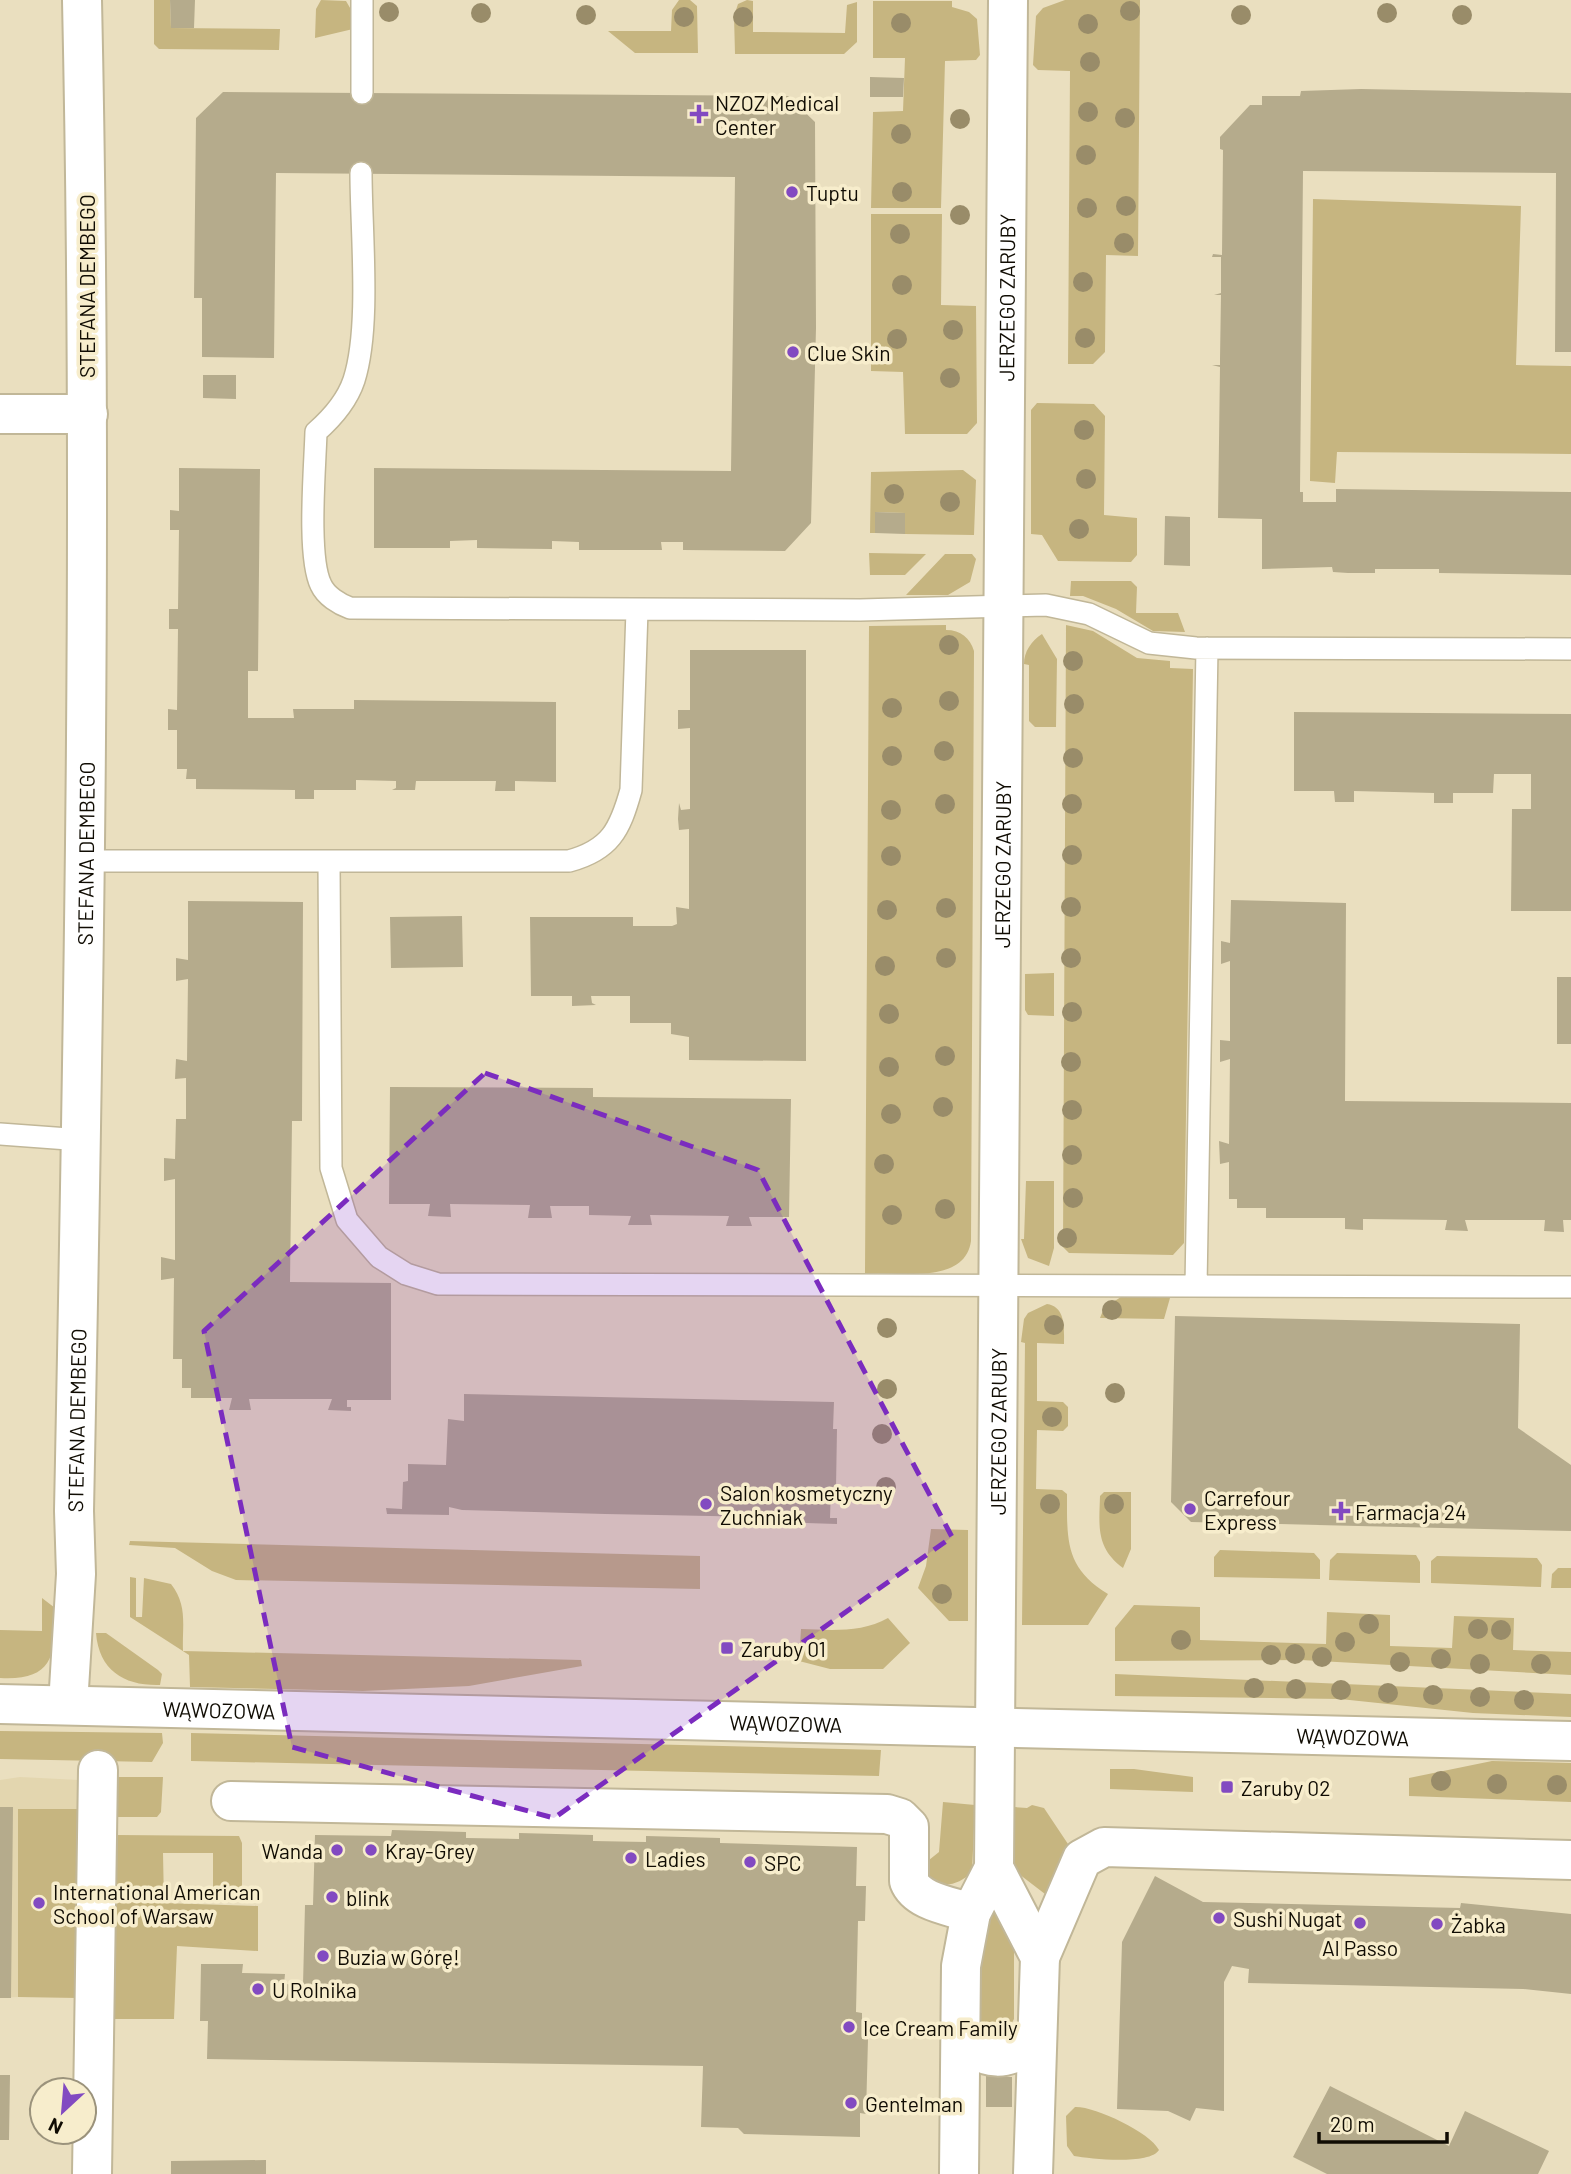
<svg xmlns="http://www.w3.org/2000/svg" width="1571" height="2174" font-family="Barlow,sans-serif">
<rect width="100%" height="100%" fill="#eadfbf"/>
<path fill="#e3d6af" d="M20 1777 79 1780 80 1809 18 1997 0 1998V1780Z"/>
<path fill="#c6b580" d="M154 0H170L171 28 280 29 279 50 159 49 154 44Z
M321 0 346 1 353 13V29L315 38 316 9Z
M679 0H690L697 6 698 53H635L608 31H671L672 10Z
M747 0 753 1V32L845 33 847 5 857 2V42L844 54H735L734 16 738 4Z
M1065 0H1140L1138 256 1106 255 1105 352 1093 364H1068L1070 71 1038 70 1033 65 1036 16 1043 8Z
M873 1H952V7L969 12 977 19 980 55 976 60 945 61 941 208H871L873 112 903 111 905 58H873Z
M1313 199 1521 206 1516 365 1571 366V454L1337 452 1335 483 1310 481Z
M871 214H942L941 305 976 306 977 423 967 434H905L903 372 871 371Z
M1037 403 1094 404 1105 416 1104 515 1137 518V555L1131 562 1058 561 1042 535 1031 534V410Z
M963 470 976 480 974 535 905 534V513L876 512 875 533H870L871 472Z
M869 553 926 554 905 575H870Z
M945 554H972L976 559 970 582 948 595H906Z
M1071 581H1131L1137 587 1136 613H1178L1185 632 1153 631 1116 609 1083 596H1070Z
M946 625V630C961 630 970 638 974 651L971 1241C965 1285 899 1272 865 1273L869 626Z
M1066 625 1093 631 1137 658 1170 661V668L1193 669 1184 1243 1173 1255 1069 1253 1063 1247Z
M1042 634 1057 659 1056 727H1035L1029 721V665L1024 664C1024 652 1031 641 1042 634Z
M1054 973V1016L1028 1015 1025 1010V974Z
M1026 1181H1054V1248L1049 1266 1028 1258 1021 1239H1024Z
M1124 1295 1170 1298 1164 1319 1100 1318 1104 1308Z
M1047 1304C1066 1307 1064 1328 1064 1344L1037 1343V1401L1063 1402 1068 1407V1426L1063 1431 1037 1430 1036 1489 1062 1490 1067 1494C1067 1540 1065 1568 1108 1594L1088 1625H1022L1025 1343 1021 1342 1024 1319 1028 1313Z
M1104 1492H1131V1549L1123 1568C1096 1548 1099 1527 1100 1496Z
M931 1529 968 1530V1621H949L918 1588 926 1566Z
M130 1541 700 1556V1589L236 1580 212 1571 175 1548 129 1545Z
M1220 1550 1314 1553 1320 1560V1579L1214 1577V1557Z
M1337 1553 1416 1555 1420 1562V1583L1329 1580 1330 1560Z
M1437 1556 1537 1558 1542 1565 1541 1587 1431 1583V1561Z
M1558 1568H1571V1588H1551L1552 1574Z
M130 1577 136 1578V1617H142L144 1578 171 1584C188 1606 182 1625 183 1651L581 1660 582 1666 469 1686 363 1691 190 1687 189 1655 130 1617Z
M42 1598 55 1608C56 1654 54 1681 0 1678V1630L42 1631Z
M1134 1605 1200 1607V1640L1326 1644 1327 1612 1390 1615V1646L1452 1648 1454 1616 1514 1618 1513 1650 1571 1652V1675L1301 1660 1115 1661V1628Z
M888 1618 910 1643 883 1669H830L799 1661 801 1629C830 1630 862 1633 888 1618Z
M96 1633H106L158 1670 162 1674 160 1685C125 1686 99 1671 96 1633Z
M1115 1674 1571 1694V1717L1473 1713 1340 1699 1115 1696Z
M0 1731 162 1733 163 1743 152 1762 0 1759Z
M191 1733 881 1750 879 1776 191 1761Z
M1492 1761 1571 1763V1802L1409 1796V1778Z
M1110 1769H1134L1193 1777V1792L1110 1789Z
M110 1777H163L161 1812 157 1817H109Z
M943 1802 975 1805 972 1872C956 1888 931 1892 924 1864L939 1852Z
M1032 1805 1044 1808 1070 1847 1051 1892 1045 1894 1015 1871 1014 1807 1027 1808Z
M18 1809H80L77 1998 18 1997Z
M116 1835 239 1836 242 1843V1892L213 1890V1853H163L164 1903 258 1906V1951L177 1946 174 2019H107L111 1837Z
M986 1902 1014 1930V2019L1008 2030 1000 2032 984 2028 980 2020V1922Z
M1075 2107C1094 2106 1150 2132 1159 2150 1150 2165 1091 2159 1074 2156L1067 2146 1066 2116Z"/>
<path fill="#b5ab8c" d="M170 0H195L194 28H171Z
M870 77 904 78 903 97H870Z
M1361 89 1571 93V352H1555L1556 173 1303 171 1300 492H1303V502H1336V489L1571 492V575L1439 573V569H1375V573H1348L1333 572 1332 567 1262 569V519L1218 518 1220 367 1212 365H1220V359L1221 295H1214L1221 293V257H1212L1213 254 1222 255 1223 150 1220 149V137L1250 105H1262V96H1300L1301 91Z
M223 92 788 96 815 122 816 328 811 523 785 551 683 550V542H661L662 550H579V542L552 541V549L477 548V540L450 541V548H374V468L731 471 735 177 276 173 274 358 202 357V298H194L196 118Z
M203 375H236V399L203 398Z
M179 468 260 469 258 671H248V718H294L293 709H354V700L556 702V782L515 781V791H495L496 781H416L415 790H392L396 788V781L356 780V790H314V799H295V790L196 789V779H186L187 769H177V730H168V709L177 710 178 629H169V609H178L179 530H170V510L179 511Z
M875 512 905 513V534L875 533Z
M1165 516 1190 517V566L1164 565Z
M690 650H806V1061L689 1060V1037L671 1034V1023H630V996H591L592 1003 596 1005 572 1006V996H531L530 917H633V926H672L677 924 676 907 689 909V829L679 830 678 819 679 803 681 810 690 809V728L678 729V710H690Z
M1294 712 1571 714V911H1511L1512 809H1531V774H1494L1493 793H1453V803H1434V793L1354 791V802H1335L1334 791H1294Z
M1231 900 1346 903 1345 1101 1571 1103V1220H1563L1564 1232 1544 1231 1545 1220H1465L1468 1231 1445 1230 1447 1220 1363 1219V1230L1345 1229V1218H1266V1208H1237V1199H1229V1162L1220 1164 1219 1141 1229 1144 1230 1059 1220 1062V1040L1230 1041V961L1221 964V941L1230 943Z
M188 901 303 902 302 1121H292L290 1282 391 1283V1400H347V1407H351V1411L328 1410 332 1399H249L251 1410H229L232 1398H191V1388H182V1359H173L174 1278 161 1280V1257L175 1260V1179L164 1181V1158L175 1159 176 1119H186V1078L175 1079 176 1059 187 1061 188 979 176 981V958L188 960Z
M462 916 463 967 391 968 390 917Z
M1557 977H1571V1044H1557Z
M390 1087 593 1088V1097L791 1099 789 1217H749L752 1226H726L729 1216 650 1215 652 1225H628L631 1216 589 1215V1206H550L552 1218H528L530 1205 450 1204 451 1217 428 1216 430 1204H389Z
M1175 1316 1520 1324 1518 1428 1571 1465V1531L1191 1522 1171 1502Z
M464 1394 834 1402 833 1429H837L836 1488H831L830 1518H837V1524L774 1522V1514L762 1517 605 1514 462 1510 449 1507V1515L387 1514 386 1508 402 1509 403 1482 408 1481V1464L446 1465 448 1419 464 1421Z
M0 1807H13L11 1998H0Z
M392 1830 466 1832V1838L519 1839V1833L593 1835V1841L646 1842V1836L720 1838V1843L857 1847 856 1886H866L865 1921H858L856 2012 862 2013V2039H868L866 2114 860 2113V2137L744 2134 738 2128 701 2127 703 2066 207 2059 208 2021H200L201 1964H243L242 1973 285 1974 284 1984 303 1985 305 1905H313L315 1835 391 1836Z
M1155 1876 1203 1902 1460 1908 1461 1903 1571 1914V1994L1523 1989 1248 1983 1249 1969 1232 1966 1224 1982V2111L1196 2108 1190 2121 1168 2111 1117 2109 1122 1942Z
M0 2075H10L9 2140H0Z
M986 2076 1012 2077V2107H986Z
M1330 2086 1449 2146 1465 2111 1549 2151 1538 2174H1327L1293 2157Z
M266 2160V2174H171V2161Z"/>
<g fill="none" stroke-linecap="round" stroke-linejoin="round">
<defs>
<path id="service" d="M362 0V93
M361 173C361 231 371 327 354 380 347 401 332 418 316 432 315 467 307 557 321 585 326 596 339 604 350 608L860 610 1046 605 1089 614 1149 643 1196 648 1571 649
M85 861H569C610 850 620 830 631 790L637 610
M329 863 331 1168 347 1220 379 1257 406 1274 438 1284 1571 1287
M0 1134 82 1140
M1196 1286 1207 648"/>
<g id="minor">
<path d="M0 414H88"/>
<path id="s1" d="M68 1705 76 1574 74 1511C84 1007 93 504 82 0"/>
<path d="M231 1801 887 1814 900 1818 909 1827V1881C917 1902 951 1906 971 1913"/>
<path d="M994 1868 1040 1957 1033 2174"/>
<path d="M1040 1957 1082 1859 1104 1847 1571 1860"/>
<path d="M960 2030C981 2066 1011 2063 1037 2036"/>
<path d="M92 2174 98 1770"/>
<path id="s2" d="M959 2174 961 1966 971 1913 994 1868 1008 0"/>
</g>
<g id="tertiary">
<path id="s3" d="M0 1704 1571 1741"/>
</g>
</defs>
<use href="#service" stroke="#c1b798" stroke-width="24"/>
<use href="#minor" stroke="#c1b798" stroke-width="42"/>
<use href="#tertiary" stroke="#c1b798" stroke-width="42"/>
<use href="#service" stroke="#fff" stroke-width="21"/>
<use href="#minor" stroke="#fff" stroke-width="38"/>
<use href="#tertiary" stroke="#fff" stroke-width="38"/>
</g>
<g fill="#998c69">
<circle cx="1130" cy="11" r="10"/>
<circle cx="389" cy="12" r="10"/>
<circle cx="481" cy="13" r="10"/>
<circle cx="1387" cy="13" r="10"/>
<circle cx="586" cy="15" r="10"/>
<circle cx="1241" cy="15" r="10"/>
<circle cx="1462" cy="15" r="10"/>
<circle cx="684" cy="17" r="10"/>
<circle cx="743" cy="17" r="10"/>
<circle cx="901" cy="23" r="10"/>
<circle cx="1088" cy="24" r="10"/>
<circle cx="1090" cy="62" r="10"/>
<circle cx="1088" cy="112" r="10"/>
<circle cx="1125" cy="118" r="10"/>
<circle cx="960" cy="119" r="10"/>
<circle cx="901" cy="134" r="10"/>
<circle cx="1086" cy="155" r="10"/>
<circle cx="902" cy="192" r="10"/>
<circle cx="1126" cy="206" r="10"/>
<circle cx="1087" cy="208" r="10"/>
<circle cx="960" cy="215" r="10"/>
<circle cx="900" cy="234" r="10"/>
<circle cx="1124" cy="243" r="10"/>
<circle cx="1083" cy="282" r="10"/>
<circle cx="902" cy="285" r="10"/>
<circle cx="953" cy="330" r="10"/>
<circle cx="1085" cy="338" r="10"/>
<circle cx="897" cy="339" r="10"/>
<circle cx="950" cy="378" r="10"/>
<circle cx="1084" cy="430" r="10"/>
<circle cx="1086" cy="479" r="10"/>
<circle cx="894" cy="494" r="10"/>
<circle cx="950" cy="502" r="10"/>
<circle cx="1079" cy="529" r="10"/>
<circle cx="949" cy="645" r="10"/>
<circle cx="1073" cy="661" r="10"/>
<circle cx="949" cy="701" r="10"/>
<circle cx="1074" cy="704" r="10"/>
<circle cx="892" cy="708" r="10"/>
<circle cx="944" cy="751" r="10"/>
<circle cx="892" cy="756" r="10"/>
<circle cx="1073" cy="758" r="10"/>
<circle cx="945" cy="804" r="10"/>
<circle cx="1072" cy="804" r="10"/>
<circle cx="891" cy="810" r="10"/>
<circle cx="1072" cy="855" r="10"/>
<circle cx="891" cy="856" r="10"/>
<circle cx="1071" cy="907" r="10"/>
<circle cx="946" cy="908" r="10"/>
<circle cx="887" cy="910" r="10"/>
<circle cx="946" cy="958" r="10"/>
<circle cx="1071" cy="958" r="10"/>
<circle cx="885" cy="966" r="10"/>
<circle cx="1072" cy="1012" r="10"/>
<circle cx="889" cy="1014" r="10"/>
<circle cx="945" cy="1056" r="10"/>
<circle cx="1071" cy="1062" r="10"/>
<circle cx="889" cy="1067" r="10"/>
<circle cx="943" cy="1107" r="10"/>
<circle cx="1072" cy="1110" r="10"/>
<circle cx="891" cy="1114" r="10"/>
<circle cx="1072" cy="1155" r="10"/>
<circle cx="884" cy="1164" r="10"/>
<circle cx="1073" cy="1198" r="10"/>
<circle cx="945" cy="1209" r="10"/>
<circle cx="892" cy="1215" r="10"/>
<circle cx="1067" cy="1238" r="10"/>
<circle cx="1112" cy="1310" r="10"/>
<circle cx="1054" cy="1325" r="10"/>
<circle cx="887" cy="1328" r="10"/>
<circle cx="887" cy="1389" r="10"/>
<circle cx="1115" cy="1393" r="10"/>
<circle cx="1052" cy="1417" r="10"/>
<circle cx="882" cy="1434" r="10"/>
<circle cx="886" cy="1487" r="10"/>
<circle cx="1050" cy="1504" r="10"/>
<circle cx="1114" cy="1504" r="10"/>
<circle cx="942" cy="1594" r="10"/>
<circle cx="1369" cy="1624" r="10"/>
<circle cx="1478" cy="1629" r="10"/>
<circle cx="1501" cy="1630" r="10"/>
<circle cx="1181" cy="1640" r="10"/>
<circle cx="1345" cy="1642" r="10"/>
<circle cx="1295" cy="1654" r="10"/>
<circle cx="1271" cy="1655" r="10"/>
<circle cx="1322" cy="1657" r="10"/>
<circle cx="1441" cy="1659" r="10"/>
<circle cx="1400" cy="1662" r="10"/>
<circle cx="1480" cy="1664" r="10"/>
<circle cx="1541" cy="1664" r="10"/>
<circle cx="1254" cy="1688" r="10"/>
<circle cx="1296" cy="1689" r="10"/>
<circle cx="1341" cy="1690" r="10"/>
<circle cx="1388" cy="1693" r="10"/>
<circle cx="1433" cy="1695" r="10"/>
<circle cx="1480" cy="1697" r="10"/>
<circle cx="1524" cy="1700" r="10"/>
<circle cx="1441" cy="1781" r="10"/>
<circle cx="1497" cy="1784" r="10"/>
<circle cx="1557" cy="1785" r="10"/>
</g>
<path fill="#7b2cbf" fill-opacity="0.2" stroke="#7b2cbf" stroke-width="5" stroke-dasharray="14 9" stroke-linejoin="round" d="M485 1073 758 1170 952 1537 554 1818 292 1747 204 1331Z"/>
<g fill="#824ac1" stroke="#f7edcc" stroke-width="2.5">
<path d="M695.5 103.5h7v7h7v7h-7v7h-7v-7h-7v-7h7z"/>
<circle cx="792" cy="192" r="7"/>
<circle cx="793" cy="352" r="7"/>
<circle cx="706" cy="1504" r="7"/>
<circle cx="1190" cy="1509" r="7"/>
<path d="M1337.5 1500.5h7v7h7v7h-7v7h-7v-7h-7v-7h7z"/>
<rect x="720" y="1641" width="14" height="14" rx="3.5"/>
<rect x="1220" y="1780" width="14" height="14" rx="3.5"/>
<circle cx="337" cy="1850" r="7"/>
<circle cx="371" cy="1850" r="7"/>
<circle cx="631" cy="1858" r="7"/>
<circle cx="750" cy="1862" r="7"/>
<circle cx="332" cy="1897" r="7"/>
<circle cx="39" cy="1903" r="7"/>
<circle cx="1219" cy="1918" r="7"/>
<circle cx="1360" cy="1923" r="7"/>
<circle cx="1437" cy="1924" r="7"/>
<circle cx="323" cy="1956" r="7"/>
<circle cx="258" cy="1989" r="7"/>
<circle cx="849" cy="2027" r="7"/>
<circle cx="851" cy="2103" r="7"/>
</g>
<g text-anchor="middle" dominant-baseline="central" stroke-width="7" stroke-linejoin="round" paint-order="stroke">
<g font-size="21" fill="#100c03" stroke="#f7edcc" text-anchor="start">
<text x="715" y="102">NZOZ Medical<tspan x="715" dy="24">Center</tspan></text>
<text x="806" y="192">Tuptu</text>
<text x="807" y="352">Clue Skin</text>
<text x="720" y="1492">Salon kosmetyczny<tspan x="720" dy="24">Zuchniak</tspan></text>
<text x="1204" y="1497">Carrefour<tspan x="1204" dy="24">Express</tspan></text>
<text x="1355" y="1511">Farmacja 24</text>
<text x="741" y="1648">Zaruby 01</text>
<text x="1241" y="1787">Zaruby 02</text>
<text x="323" y="1850" text-anchor="end">Wanda</text>
<text x="385" y="1850">Kray-Grey</text>
<text x="645" y="1858">Ladies</text>
<text x="764" y="1862">SPC</text>
<text x="53" y="1891">International American<tspan x="53" dy="24">School of Warsaw</tspan></text>
<text x="346" y="1897">blink</text>
<text x="1233" y="1918">Sushi Nugat</text>
<text x="1451" y="1924">Żabka</text>
<text x="1360" y="1947" text-anchor="middle">Al Passo</text>
<text x="337" y="1956">Buzia w Górę!</text>
<text x="272" y="1989">U Rolnika</text>
<text x="863" y="2027">Ice Cream Family</text>
<text x="865" y="2103">Gentelman</text>
</g>
<g font-size="21" fill="#100c03" stroke="#f7edcc">
<text transform="translate(86 286) rotate(-90)">STEFANA DEMBEGO</text>
<text stroke="none"><textPath href="#s2" startOffset="1883">JERZEGO ZARUBY</textPath></text>
<text stroke="none"><textPath href="#s1" startOffset="852">STEFANA DEMBEGO</textPath></text>
<text stroke="none"><textPath href="#s2" startOffset="1316">JERZEGO ZARUBY</textPath></text>
<text stroke="none"><textPath href="#s1" startOffset="285">STEFANA DEMBEGO</textPath></text>
<text stroke="none"><textPath href="#s2" startOffset="749">JERZEGO ZARUBY</textPath></text>
<text stroke="none"><textPath href="#s3" startOffset="219">WĄWOZOWA</textPath></text>
<text stroke="none"><textPath href="#s3" startOffset="786">WĄWOZOWA</textPath></text>
<text stroke="none"><textPath href="#s3" startOffset="1353">WĄWOZOWA</textPath></text>
</g>
</g>
<g transform="translate(63 2111) rotate(206)"><circle r="33" fill="#f7edcc" stroke="#9b937c" stroke-width="2"/>
<path d="M0-5L12 26L0 18L-12 26Z" fill="#824ac1"/>
<text y="-10" font-size="19" font-weight="bold" text-anchor="middle" fill="#100c03">N</text>
</g>
<path d="M1319 2132v10h128v-10" fill="none" stroke="#100c03" stroke-width="3.5"/>
<text x="1330" y="2132" font-size="21" fill="#100c03" stroke="#f7edcc" stroke-width="5" paint-order="stroke">20 m</text>
</svg>
